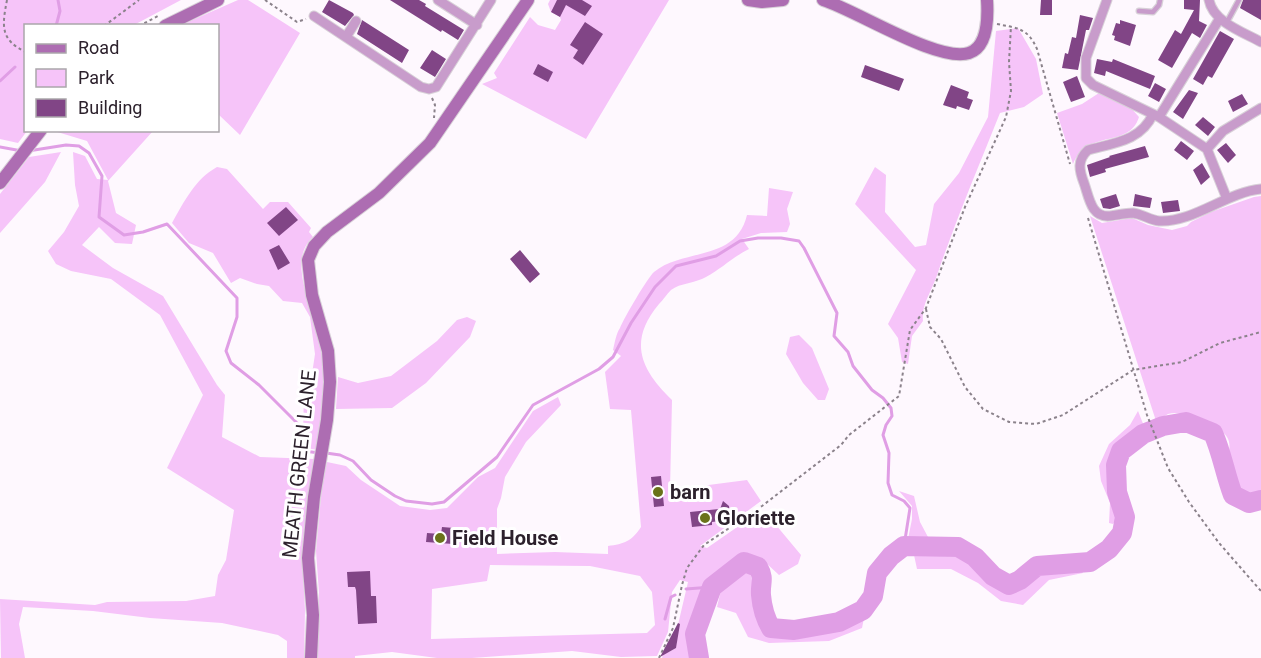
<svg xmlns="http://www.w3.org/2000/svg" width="1261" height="658" font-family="Roboto,sans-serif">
<rect width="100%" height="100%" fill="#fef8fe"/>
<path fill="#f6c4f9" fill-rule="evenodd" d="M0 0H181L134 25 26 26V130L27 131 18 143 0 139Z
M238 0H248L300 33 240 135 218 114V26L181 25Z
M550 0H669L586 139 482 84 497 78 494 73 530 17 538 25 555 30 561 20 560 17 551 12 548 4Z
M1018 28 1036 59 1043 94 1024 107 1000 113C978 168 955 222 936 278 931 292 921 306 923 321L912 336 908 364 902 362 898 338 888 324 916 270 855 204 875 167 886 175 885 212 915 247 926 245 934 204 959 173 988 117 996 31Z
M1099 93 1131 108 1139 117C1129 149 1089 128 1073 164L1057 113 1082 104Z
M54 131H153L108 181 116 213 136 225 132 244 115 243 99 227 82 245 113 268 163 296 217 385 225 395 222 437 260 457 315 459 305 522 303 574 305 610 304 658H287V641L278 635 222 623 150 618 93 611 23 607 19 624 25 658H1L0 599 95 605 107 602 186 601 215 596 218 575 226 560 234 510 167 468 203 395 160 315 111 279 71 271 56 264 48 251 64 232 79 206 75 185 73 152 85 156 97 179 108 180 87 141Z
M61 152 45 182 0 233V194L29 157Z
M217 167 227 169 263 209 270 202H288L311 228 309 232 313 237C285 262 316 313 321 343 323 355 324 368 324 381 325 404 322 427 318 450L306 448 303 434 304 393 312 374 315 354 310 317 302 303 283 301 269 286 257 284 240 278 231 283 213 253 189 243 172 223C184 202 195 179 217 167Z
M769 188 793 192 787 209 790 224 787 232 761 233 742 239 749 249C733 257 721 269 706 277 696 283 680 283 671 290 667 294 663 300 659 304 628 341 640 369 672 400L670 490 747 480 761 501 700 546 707 548 756 514 765 527 776 525 801 555 798 564 779 575 765 562 748 558 736 564 709 585 702 608 691 632 696 658H662L664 650 669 652 676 648 677 629 688 582 680 580 672 592 668 632 657 656 621 657 572 651 472 658H437L392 652 355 656V658H316L319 593 316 551 322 486 327 462 346 466 361 480 400 506 430 510 447 508 478 477 495 468 533 411 558 397 561 405 526 442 505 477 501 498 497 509V554L555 552 608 554V546C624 544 632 541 641 527L631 410 610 409 605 372 621 356 613 350C615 342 616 334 620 328 624 318 648 277 654 272 683 248 736 262 747 215L767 216ZM490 565 590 566 640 576 652 592 655 625 647 633 431 639 432 589 487 581Z
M1261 196V492L1252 494H1241C1237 486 1230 477 1228 469 1226 459 1233 446 1227 437 1219 424 1183 409 1168 414 1164 416 1160 419 1156 421L1090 216 1102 223 1132 218 1148 225 1172 230 1187 226 1191 222 1211 212 1254 197Z
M467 317 476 321 470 337 426 383 392 408 336 409 338 377 358 383 391 376 437 341 457 320Z
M799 335 812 348 829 389 825 400H818L803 383 786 354 790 337Z
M1138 411 1144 426C1135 432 1119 440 1114 450 1103 469 1112 498 1118 517L1113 524 1109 523 1110 503 1101 481 1099 466 1109 444 1130 425Z
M899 491 914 496 920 522 928 537 960 541 939 545V556L965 557 1004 590H1017L1035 575 1080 568 1083 573 1049 580 1023 605 1001 601 978 583 951 569H917L914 555 906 549 912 519V506Z
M740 572 751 574 755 602 763 632C794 645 833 627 864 618L862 628 829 641 769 643 748 637 736 613 717 607 721 590Z"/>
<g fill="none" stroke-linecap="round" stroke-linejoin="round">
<path stroke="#e09ee5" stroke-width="3" d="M56 26 60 11 58 0
M0 81 15 67
M0 147 22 151
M28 151 66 145 79 146 89 153 102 176 99 217 124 235 143 232 167 224 237 298V317L226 351 231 363 259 385 298 424 303 451 320 453
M326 453 340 455 353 461 371 480 395 496 406 501 432 504 444 502 497 457 533 405 599 369 613 357 631 323 655 287 676 266 716 256 740 241 758 238H781L799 241 804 248 837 313 834 336 848 352 853 366 872 390 883 398 891 408 892 416 886 425 883 435 889 453 888 483 892 495 904 501 910 508 904 546
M686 589 712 587
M665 619 671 597 675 595"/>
<path stroke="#e09ee5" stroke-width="20" d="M699 658 695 634 712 587 744 562 758 567C765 579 760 583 761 595 762 607 765 618 771 628L794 630 839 622 863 610 873 596 877 573 891 556 904 546 958 547 975 557 993 576 1009 585 1020 580 1037 566 1090 562 1109 549 1122 533 1125 517 1117 492 1116 465 1121 451 1143 434 1163 426 1186 422 1213 433C1222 453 1225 474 1233 495L1249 503 1261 500"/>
</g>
<path fill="#814586" d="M329 0 353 13 354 15 345 26 322 12Z
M390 0H419L426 4 425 6 464 30 458 40 442 30 441 32Z
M557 0H582L592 6 585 16 566 5 560 17 551 12Z
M1041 0H1052V15H1040Z
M1184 0H1200L1199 21 1207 25 1200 38 1192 33 1172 68 1158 60 1175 30 1181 34 1194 10 1184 9Z
M1243 0H1261V20L1240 8Z
M1080 15 1093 18 1089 30H1086L1078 70 1062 68 1065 53 1068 54 1072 37 1076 38Z
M362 20 409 50 402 63 357 34Z
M1120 20 1136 25 1130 46 1114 40 1115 36 1112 35 1116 23 1120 24Z
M585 22 603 34 583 65 573 58 578 50 570 45Z
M1220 31 1234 39 1212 78 1208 76 1203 85 1193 79Z
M432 50 446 59 435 77 420 68Z
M1097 59 1112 62 1113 59 1155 76 1150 89 1106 71 1105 76 1094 73Z
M538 64 553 72 548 82 533 74Z
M865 65 904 79 899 91 861 77Z
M1077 76 1085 97 1071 102 1063 82Z
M1155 83 1166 89 1159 102 1148 96Z
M951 85 969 92 967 98 973 100 969 110 957 106 956 109 943 105Z
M1189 90 1198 93 1183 119 1173 112Z
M1242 94 1248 104 1233 112 1228 101Z
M1203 117 1215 127 1208 136 1195 125Z
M1181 141 1194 151 1187 160 1174 150Z
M1226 143 1236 155 1228 163 1217 150Z
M1145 146 1149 157 1105 169 1106 172 1090 177 1087 165 1110 157 1109 156Z
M1202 163 1210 177 1201 185 1193 170Z
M1116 194 1120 206 1110 209 1103 208 1100 199Z
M1135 194 1152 198 1150 208 1133 206Z
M1178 200 1180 211 1163 213 1161 202Z
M286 207 298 220 279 236 267 223Z
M279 245 290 263 278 270 269 250Z
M520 250 540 274 530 283 510 259Z
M661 476 664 506 654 507 651 477Z
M723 501 729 506 730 515H719L720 521 712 522V525L692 527 690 512 719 509V512Z
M442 527 454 528 453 544 426 542 427 533 441 534Z
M370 571 371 596H376L377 623 358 624 356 590 355 587H348L347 572Z
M678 623 680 624 676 648 660 657Z"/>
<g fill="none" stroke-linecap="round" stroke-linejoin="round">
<defs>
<path id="lane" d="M1139 11 1153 12 1159 5 1160 0
M1227 22 1239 0"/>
<path id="street" d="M438 0 477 25
M1107 0 1086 58V78L1093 85 1159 117 1207 149 1227 199
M1209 0C1213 22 1243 32 1261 42
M314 16 421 87 429 89 436 87 491 0
M346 37 356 21
M1153 114C1141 141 1114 143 1088 150 1077 160 1079 170 1084 183 1089 197 1091 218 1110 216 1118 215 1125 213 1133 213 1142 214 1150 220 1159 221 1193 223 1227 192 1261 189
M1159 117 1220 18
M1207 149 1223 131 1261 108"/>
<path id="secondary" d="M748 0 762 2 783 0
M823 0C856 10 938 63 969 53 988 47 988 16 987 0
M165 26 218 0
M0 183 41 130
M311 658 313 615 308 558 314 497 327 420 330 382 328 351 312 295 308 260 314 246 327 232 379 193 430 143 528 0"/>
</defs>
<use href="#lane" stroke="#d8d1d8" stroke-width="7"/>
<use href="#street" stroke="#d8d1d8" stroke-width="11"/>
<use href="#secondary" stroke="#d8d1d8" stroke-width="14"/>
<path stroke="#8b828b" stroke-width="2" stroke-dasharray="3 3" stroke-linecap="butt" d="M7 0C2 26 0 40 26 52
M265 0 297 22 306 19
M997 24C1017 28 1028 28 1037 49L1070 164
M104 26 139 0
M139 26 158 16
M432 98 435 105 434 118
M1088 218 1147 415 1168 468 1189 502 1219 543 1261 591
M926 309 930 327 941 339 965 387 983 409 1009 422 1036 424 1063 415 1133 370 1182 362 1220 343 1261 332
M659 658 673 628 682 585 687 568 704 545 762 506 841 445 849 435 899 396 910 330 926 308 965 207 1006 117 1011 91 1009 62 1011 26"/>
<use href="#lane" stroke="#c89ccb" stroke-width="4.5"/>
<use href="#street" stroke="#c89ccb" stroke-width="9"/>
<use href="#secondary" stroke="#ad6db2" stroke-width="12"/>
</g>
<g fill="#6a721a" stroke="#fff" stroke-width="2">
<circle cx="658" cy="492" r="6"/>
<circle cx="705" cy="518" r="6"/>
<circle cx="440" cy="538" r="6"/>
</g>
<g text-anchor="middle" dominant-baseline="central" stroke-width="6" stroke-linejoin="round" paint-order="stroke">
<g font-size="20" fill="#2c212c" stroke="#fff">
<text transform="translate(299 464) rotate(-84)">MEATH GREEN LANE</text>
</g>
<g font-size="20" font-weight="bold" fill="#2c212c" stroke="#fff" text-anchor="start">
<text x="670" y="492">barn</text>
<text x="717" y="518">Gloriette</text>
<text x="452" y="538">Field House</text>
</g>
</g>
<rect x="24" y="24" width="195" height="108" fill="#ffffff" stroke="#aba6ab" stroke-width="1.5"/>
<rect x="36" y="44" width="30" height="9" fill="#ad6db2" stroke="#aba6ab" stroke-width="1.5"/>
<text x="78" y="54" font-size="18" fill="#2c212c">Road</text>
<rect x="36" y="69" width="30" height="18" fill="#f6c4f9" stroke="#aba6ab" stroke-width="1.5"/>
<text x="78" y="84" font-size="18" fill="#2c212c">Park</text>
<rect x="36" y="99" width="30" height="18" fill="#814586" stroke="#aba6ab" stroke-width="1.5"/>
<text x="78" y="114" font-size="18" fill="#2c212c">Building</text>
</svg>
